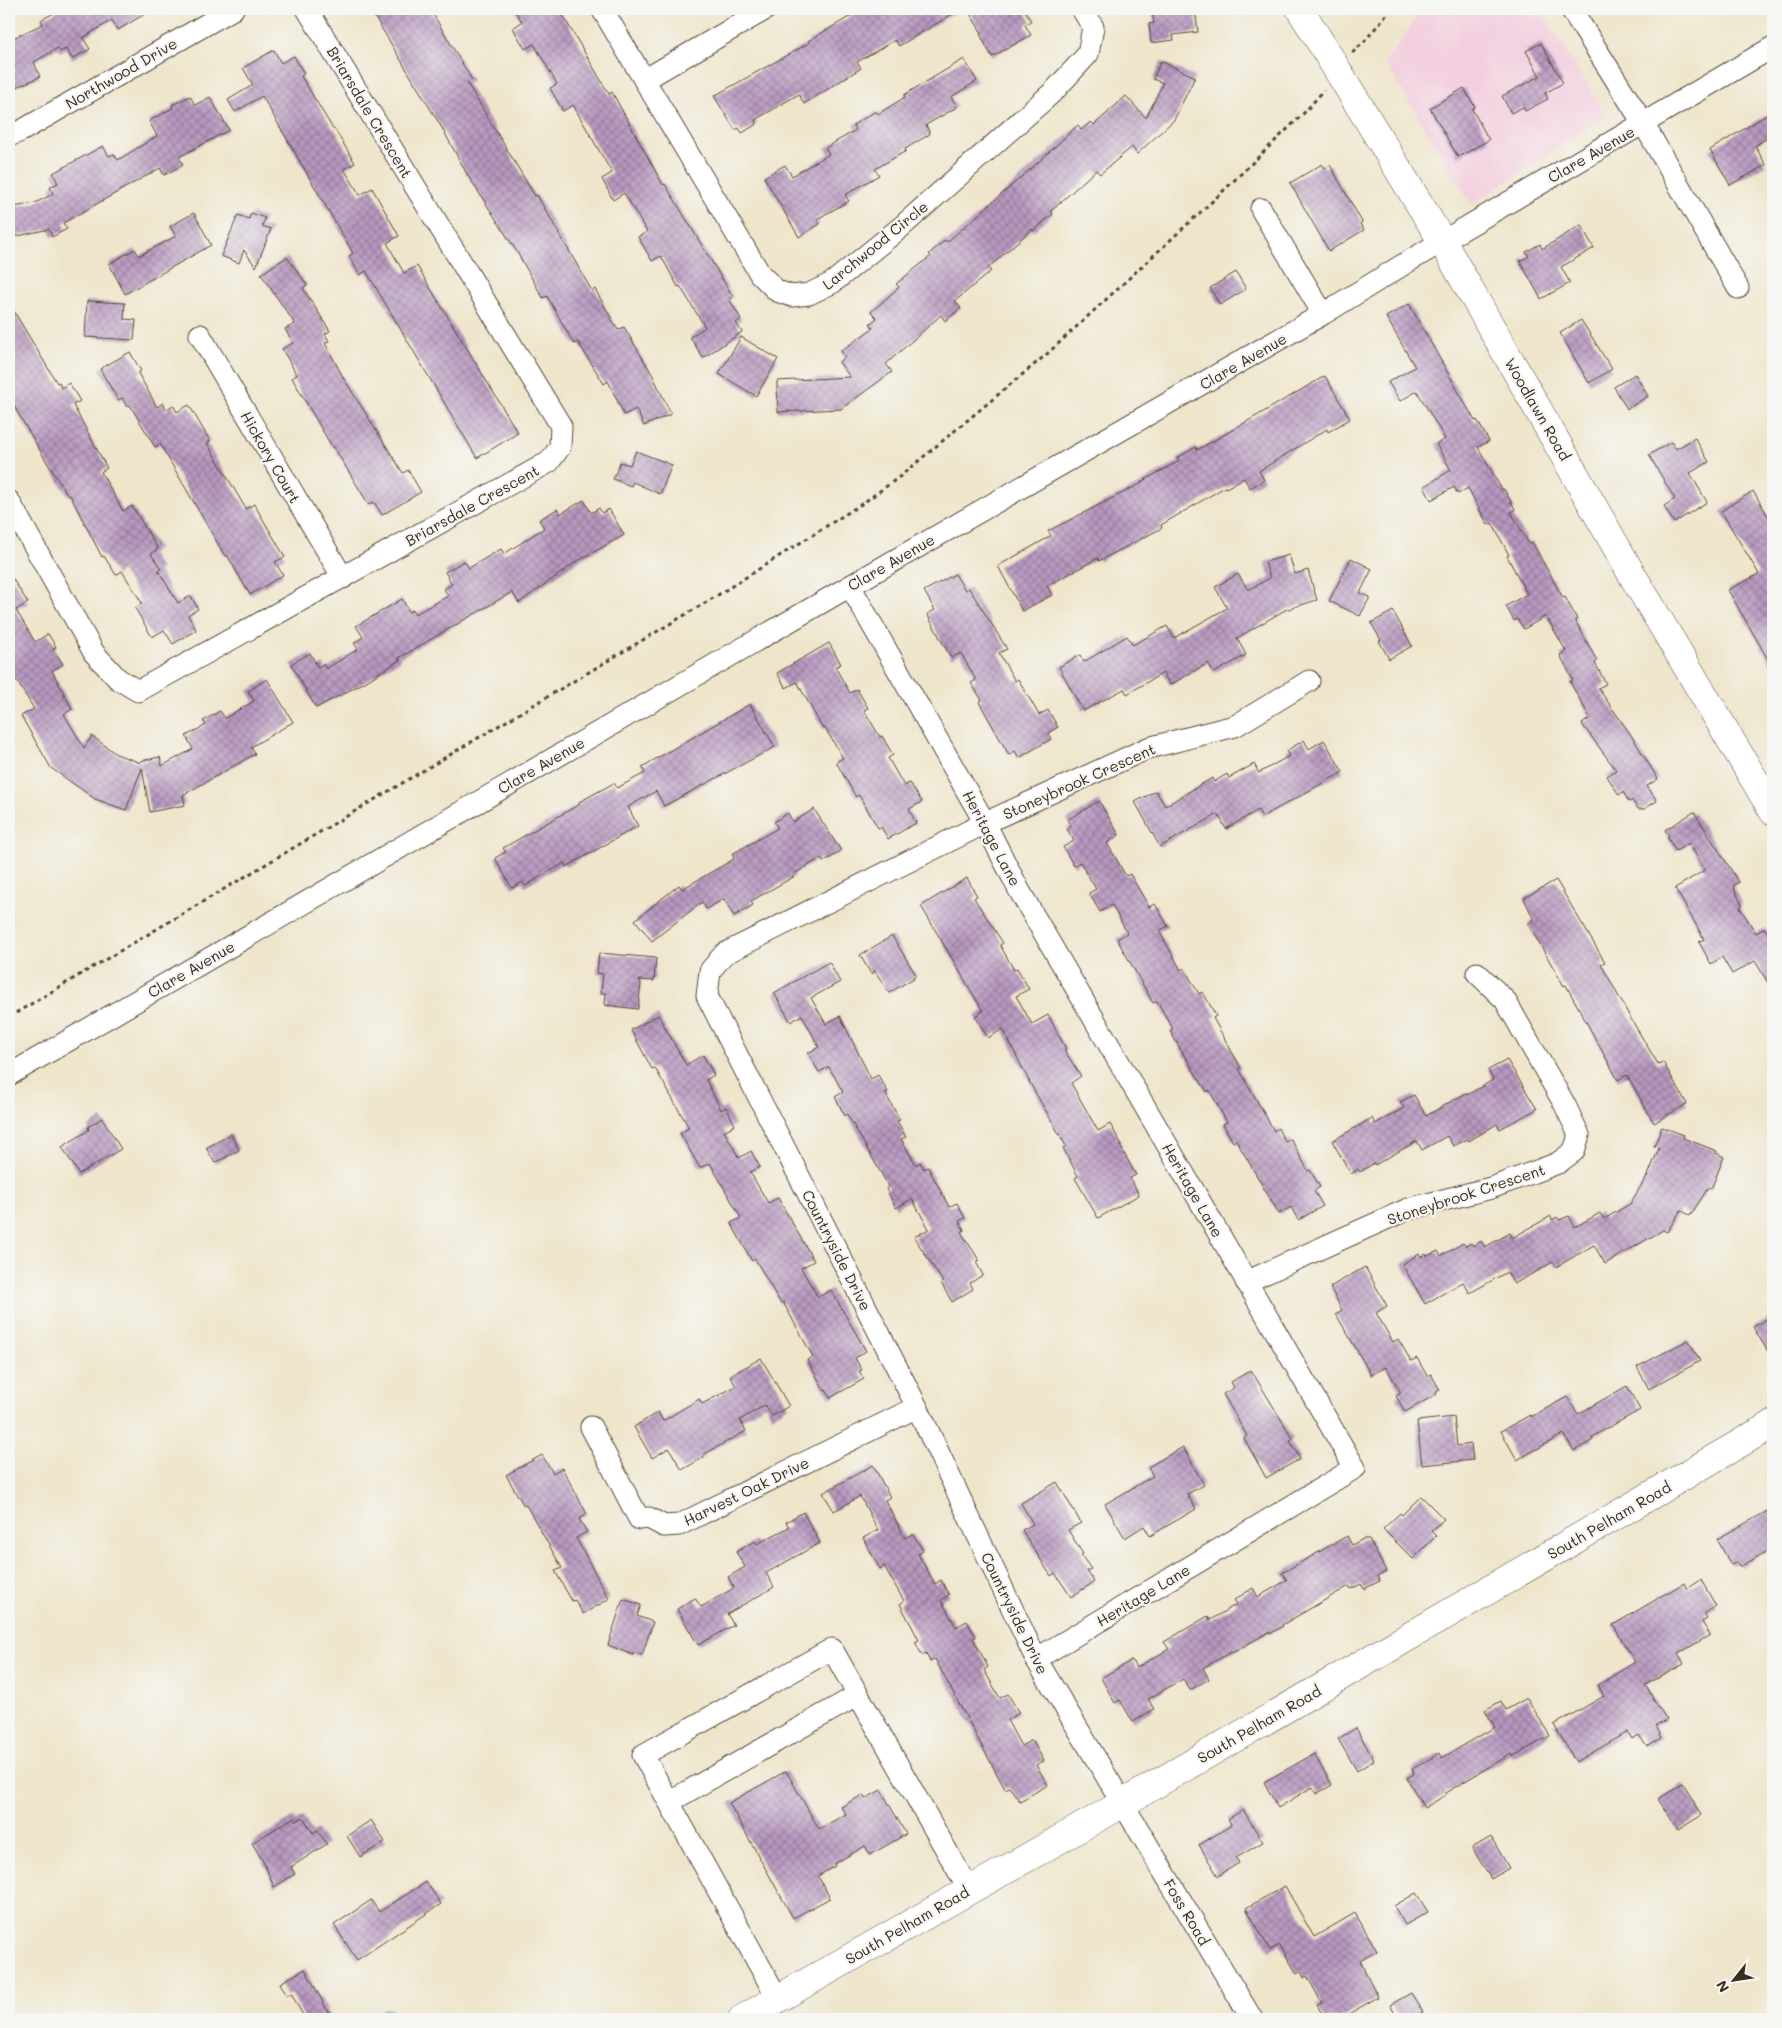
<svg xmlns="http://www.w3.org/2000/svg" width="1782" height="2028" font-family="Mali,sans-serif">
<defs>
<pattern id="water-rules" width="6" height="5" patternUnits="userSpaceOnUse" patternTransform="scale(1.25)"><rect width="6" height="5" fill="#7db3ec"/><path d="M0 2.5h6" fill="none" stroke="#6892bf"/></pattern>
<pattern id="building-cross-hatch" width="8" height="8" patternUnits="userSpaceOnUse" patternTransform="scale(1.25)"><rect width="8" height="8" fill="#b798c0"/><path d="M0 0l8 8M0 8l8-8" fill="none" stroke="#967c9b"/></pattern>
</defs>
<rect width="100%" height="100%" fill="#f6f6f2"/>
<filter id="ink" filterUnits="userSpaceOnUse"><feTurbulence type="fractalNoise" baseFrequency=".02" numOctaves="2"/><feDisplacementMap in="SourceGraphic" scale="10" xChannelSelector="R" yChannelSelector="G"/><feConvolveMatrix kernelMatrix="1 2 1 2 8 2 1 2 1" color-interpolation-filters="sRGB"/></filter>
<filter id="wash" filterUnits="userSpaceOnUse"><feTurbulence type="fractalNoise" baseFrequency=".0096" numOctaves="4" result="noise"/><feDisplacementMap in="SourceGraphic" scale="20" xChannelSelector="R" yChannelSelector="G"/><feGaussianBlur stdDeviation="1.12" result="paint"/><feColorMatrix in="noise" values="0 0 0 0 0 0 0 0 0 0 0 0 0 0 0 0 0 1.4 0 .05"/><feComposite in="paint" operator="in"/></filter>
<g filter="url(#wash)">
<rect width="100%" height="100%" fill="#eee5cb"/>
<path fill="#f3cfdf" d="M1423 9H1540L1606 116 1472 205 1385 63Z"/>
<path fill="url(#water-rules)" stroke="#5c6e85" d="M384 2009H389L395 2012 397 2019H375L379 2013Z"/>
<g id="blocks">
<path fill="url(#building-cross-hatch)" d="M61 9H153L118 30 112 20 83 38 90 49 72 59 66 49 60 52 58 48 34 62 40 77 9 90V40L43 24 41 20Z
M382 9H430L472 80 467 83 535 196 537 195 592 291 595 289 618 330 624 327 652 374 671 414 644 426 636 409 624 415 608 381 604 384 578 342 574 344 547 296 543 298 517 252 467 174 442 128 373 14Z
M514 9H559L609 94 612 92 663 185 665 184 733 297 729 299 741 319 736 323 742 332 703 358 690 337 705 327 680 286 678 287 661 256 652 261 638 237 647 232 624 193 613 200 602 179 612 173 573 105 563 111 550 88 557 84 534 44 525 49 513 28 522 22Z
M863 9H961L899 46 895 40 857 62 861 68 804 104 799 94 755 120 757 124 742 133 739 128 735 130 714 96 809 43 808 41Z
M967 9H1024L1031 21 1025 25 1031 35 992 57 980 34 982 33Z
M1171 9H1195L1198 32 1173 35 1174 40 1151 43 1149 24 1154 23 1152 11Z
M1541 43 1563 83 1545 93 1548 99 1525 111 1523 107 1511 113 1502 96 1540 76 1526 51Z
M274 50 281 63 294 56 304 74 301 76 333 129 334 128 355 163 344 169 360 195 372 188 399 236 387 243 404 273 417 266 518 433 477 458 366 271 360 275 349 256 353 253 262 96 235 112 228 100 253 85 243 68Z
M964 59 977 81 951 97 957 107 926 125 930 134 905 149 906 151 875 169 879 175 845 195 849 201 817 219 820 224 799 237 764 177 785 165 792 176 829 154 825 148 856 130 853 125 876 111 878 114 905 97 904 95Z
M1161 61 1195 77 1174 120 1137 154 1132 147 1100 174 1096 170 1051 211 1053 214 1033 231 1032 229 988 268 991 271 955 301 961 308 945 321 941 315 886 364 892 372 841 409 778 412 777 381 850 377 839 362 845 357 841 351 873 328 870 324 877 318 871 312 899 287 896 284 931 256 929 254 945 240 947 242 1035 165 1078 125 1081 130 1091 122 1094 125 1126 96 1146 118 1163 83 1153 79Z
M1464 88 1475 107 1472 109 1489 140 1458 157 1430 108Z
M190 96 195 105 210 97 229 130 179 157 183 165 164 175 160 168 63 223 67 229 52 237 49 229 9 238V208L35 203 53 194 50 187 58 183 53 173 103 146 109 156 114 154 118 160 157 136 149 121 173 108 172 105Z
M1773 111V134L1755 146 1766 165 1730 185 1710 150Z
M1322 164 1325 168 1330 165 1362 222 1360 224 1364 230 1329 251 1290 183Z
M194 213 211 245 125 294 109 264 135 249 139 256 176 236 170 226Z
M251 213 265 218 262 226 271 229 256 267 244 250 239 263 221 256 238 215 249 219Z
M1581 225 1594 248 1561 267 1570 283 1541 299 1520 261 1529 256 1526 252 1540 244 1542 249Z
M287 257 307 285 303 288 330 331 325 334 329 341 325 343 344 379 403 473 408 470 421 492 382 515 374 502 369 505 333 446 332 447 292 378 297 375 282 349 293 343 285 329 295 324 261 274Z
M1236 272 1246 289 1220 305 1210 288Z
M87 301 125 303 124 319 136 320 134 340 85 337Z
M9 303 57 383 59 382 61 388 69 383 80 401 73 405 107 468 101 472 123 511 132 506 158 549 151 554 161 569 158 570 178 603 191 596 198 609 188 615 196 630 173 644 164 630 152 637 135 608 142 603 122 571 116 575 104 556 102 557 70 495 68 496 48 464 9 398Z
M1409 304 1475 421 1477 420 1489 441 1478 447 1502 490 1504 489 1515 509 1511 512 1529 544 1532 542 1563 598 1565 597 1577 619 1575 620 1597 661 1595 663 1606 684 1598 688 1631 735 1658 779 1647 786 1657 801 1644 809H1638L1632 800 1629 802 1623 792 1619 795 1607 776 1616 770 1582 724 1590 718 1570 682 1573 680 1560 655 1566 651 1546 616 1524 629 1517 619 1514 621 1506 606 1527 594 1507 556 1509 555 1492 523 1488 525 1468 488 1458 494 1454 487 1431 500 1424 487 1451 470 1436 444 1445 439 1417 391 1400 401 1388 382 1415 367 1386 317Z
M1581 320 1612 369 1589 383 1560 333Z
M741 337 778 359 756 396 719 374Z
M130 352 141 371 138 373 157 407 163 403 166 410 173 405 177 412 189 405 210 441 207 443 246 509 254 504 285 557 275 562 283 575 250 595 227 555 225 556 160 444 155 447 130 405 127 407 122 398 118 400 100 369Z
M1635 374 1648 396 1627 409 1614 387Z
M1325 376 1350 419 1328 432 1327 429 1259 471 1264 480 1250 488 1244 478 1226 488 1225 487 1161 525 1162 528 1099 561 1098 558 1047 586 1052 595 1022 611 998 566 1051 536 1048 531 1142 483 1141 482 1179 461 1177 458 1196 447 1197 450 1229 432Z
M1695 438 1709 462 1690 473 1707 502 1674 523 1664 506 1675 499 1649 455 1671 442 1676 449Z
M636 451 672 465 660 494 633 482 631 486 613 479 620 462 630 465Z
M1753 491 1773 524V668L1728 590 1759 574 1721 511Z
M584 500 591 513 599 508 602 513 609 509 624 535 576 562 519 603 512 592 399 658 400 660 365 682 316 708 291 664 310 653 318 667 323 664 326 669 358 649 354 643 363 637 356 626 402 599 409 612 413 610 415 614 448 596 444 589 452 584 445 572 464 561 469 568 501 549 504 554 544 528 539 520 557 509 560 514Z
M1289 555 1295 574 1308 570 1317 600 1285 610 1237 638 1246 655 1214 673 1208 663 1170 685 1163 673 1127 694 1124 689 1083 711 1059 667 1080 655 1084 662 1127 636 1133 645 1167 626 1174 638 1227 608 1215 587 1238 574 1248 590 1270 578 1265 562Z
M1351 558 1372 569 1360 593 1370 597 1360 616 1329 601Z
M9 573 28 603 16 610 35 642 48 634 56 647 53 649 63 664 52 671 72 709 64 714 84 748 92 736 116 754 141 763 140 761 160 757 162 766 193 749 186 736 206 725 203 721 220 711 225 718 254 701 248 691 267 679 293 722 251 747 255 754 183 795 185 805 150 812 142 768 126 810 95 799 51 768 21 716 34 709 9 668Z
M955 574 965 590 969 588 1007 649 999 653 1015 681 1018 679 1039 715 1048 710 1058 727 1048 733 1051 739 1019 758 1015 751 1009 755 979 702 982 700 971 683 976 680 961 653 951 658 927 614 935 610 924 591Z
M1393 611 1412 646 1389 659 1379 641 1381 640 1371 623Z
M829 643 841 664 835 667 850 693 857 689 868 708 864 710 880 737 882 736 893 755 888 758 904 786 910 783 922 802 909 809 916 823 888 839 881 827 878 828 859 795 856 797 836 762 843 758 825 728 823 729 797 682 786 688 777 673Z
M750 704 775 747 664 806 656 791 628 807 638 826 566 867 564 863 525 886 523 882 512 888 495 858 506 852 503 848 580 804 579 802 614 783 617 788 645 773 642 767Z
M1304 740 1309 749 1324 740 1343 772 1262 817 1258 810 1226 829 1218 814 1160 847 1135 802 1156 791 1165 806 1212 778 1214 782 1227 774 1229 778 1254 764 1259 773 1289 756 1286 751Z
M1099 801 1119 835 1107 843 1126 876 1130 874 1149 907 1155 904 1168 926 1159 931 1181 970 1184 968 1199 994 1203 992 1216 1016 1213 1018 1241 1068 1239 1069 1274 1131 1278 1128 1285 1142 1291 1139 1308 1171 1310 1170 1320 1187 1314 1191 1323 1206 1298 1220 1291 1207 1279 1214 1236 1140 1233 1142 1223 1124 1227 1122 1209 1090 1207 1092 1181 1050 1170 1031 1173 1029 1157 1001 1153 1003 1117 939 1127 933 1112 905 1100 912 1089 893 1096 889 1080 862 1074 866 1063 847 1074 841 1067 829 1071 826 1067 820Z
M814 809 841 851 823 862 821 858 794 874 795 876 751 901 753 905 734 916 724 899 706 909 702 902 652 941 635 920 679 885 682 889 734 859 732 854 778 828 774 822 788 813 793 822Z
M1694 812 1739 882 1733 886 1742 905 1740 908 1756 933 1765 928 1773 942V991L1755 961 1732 974 1722 957 1711 964 1699 942 1704 939 1675 888 1705 870 1689 843 1676 851 1667 837 1669 836 1665 830Z
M967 878 977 896 974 898 1003 943 1000 945 1014 970 1017 968 1029 989 1016 996 1032 1024 1048 1015 1066 1049 1064 1050 1081 1076 1071 1083 1098 1131 1110 1124 1122 1145 1120 1146 1136 1175 1130 1178 1139 1195 1098 1218 1075 1178 1078 1176 1063 1148 1066 1146 1031 1085 1003 1029 988 1038 975 1016 983 1011 921 906Z
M1556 880 1605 962 1601 964 1631 1019 1658 1064 1663 1062 1687 1104 1654 1123 1627 1075 1618 1080 1566 985 1564 986 1528 924 1534 920 1524 898Z
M892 936 916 975 913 977 914 978 889 993 875 971 871 974 860 955Z
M599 953 656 958 654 981 639 980 641 983 638 1009 605 1005 606 993H601L603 974 597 973Z
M829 962 840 982 811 998 826 1024 840 1016 871 1079 878 1075 888 1092 885 1093 900 1120 897 1121 906 1137 901 1139 916 1165 920 1162 924 1169 928 1167 949 1207 957 1203 965 1218 959 1221 964 1230 961 1232 979 1260 976 1262 983 1275 970 1283 973 1289 952 1302 941 1283 943 1282 914 1237 929 1229 912 1199 896 1208 886 1189 889 1187 847 1114 845 1116 835 1097 843 1092 829 1067 819 1072 808 1053 819 1047 802 1015 791 1022 774 993Z
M658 1015 686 1065 703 1055 714 1075 706 1080 721 1110 726 1107 735 1125 724 1131 739 1158 751 1151 760 1167 750 1172 768 1203 778 1198 814 1261 801 1268 818 1297 831 1290 866 1351 855 1358 862 1370 859 1371 864 1379 830 1398 826 1390 825 1391 807 1360 813 1357 783 1302 781 1304 755 1259 752 1261 731 1223 741 1218 710 1163 700 1168 680 1133 689 1128 655 1068 652 1069 631 1030Z
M1507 1060 1537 1109 1500 1129 1497 1124 1469 1141 1468 1139 1453 1146 1447 1136 1422 1150 1417 1141 1375 1165 1374 1163 1360 1172 1358 1169 1351 1174 1332 1141 1372 1118 1375 1124 1404 1108 1400 1102 1414 1095 1426 1116 1466 1093 1467 1095 1493 1080 1488 1070Z
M102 1118 121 1149 79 1174 62 1147 89 1130 88 1127Z
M1662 1127 1684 1135 1683 1138 1717 1151 1716 1153 1724 1157 1711 1189 1708 1188 1690 1216 1681 1210 1667 1232 1663 1230 1605 1264 1594 1245 1556 1267 1553 1262 1514 1284 1507 1272 1470 1293 1463 1282 1425 1304 1402 1264 1419 1254 1421 1257 1426 1254 1427 1256 1438 1251 1441 1256 1463 1243 1466 1246 1471 1243 1473 1246 1481 1241 1485 1247 1510 1233 1512 1238 1551 1216 1552 1220 1557 1217 1559 1220 1569 1216 1575 1227 1600 1213 1604 1219 1630 1204 1649 1173 1659 1148 1654 1147Z
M231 1134 239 1150 215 1163 206 1148Z
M1365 1267 1387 1306 1376 1313 1393 1342 1398 1339 1411 1361 1417 1358 1427 1376 1431 1374 1440 1390 1436 1392 1437 1394 1405 1412 1396 1396 1401 1393 1386 1367 1371 1375 1336 1314 1342 1310 1330 1287Z
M1773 1315V1360L1753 1327Z
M1688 1340 1700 1361 1649 1389 1637 1367Z
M761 1358 789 1406 772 1416 765 1405 740 1420 746 1431 703 1455 704 1457 682 1470 669 1448 652 1458 634 1427 658 1412 663 1421 699 1399 702 1404 736 1386 730 1376Z
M1251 1370 1293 1439 1290 1441 1300 1459 1266 1478 1244 1438 1247 1436 1223 1394 1234 1388 1231 1382Z
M1627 1386 1640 1410 1592 1437 1593 1440 1574 1451 1564 1434 1517 1460 1501 1431 1530 1415 1531 1417 1567 1397 1578 1414Z
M1454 1417 1457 1446 1471 1444 1473 1460 1422 1465 1417 1421Z
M1183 1447 1204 1485 1187 1494 1196 1509 1150 1536 1144 1526 1125 1538 1105 1504 1153 1476 1148 1467Z
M542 1455 553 1473 562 1468 587 1514 579 1519 587 1532 576 1538 609 1599 583 1614 575 1600 572 1601 555 1571 562 1568 526 1505 524 1506 506 1475Z
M873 1465 890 1497 885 1500 905 1538 913 1534 923 1551 918 1554 935 1584 941 1580 949 1595 941 1600 956 1627 967 1621 976 1637 973 1638 988 1667 984 1670 1000 1698 1008 1694 1019 1713 1007 1720 1021 1746 1032 1740 1044 1761 1036 1765 1048 1785 1020 1801 1009 1787 1005 1789 935 1659 930 1662 926 1653 922 1655 915 1642 919 1640 900 1604 904 1601 884 1566 880 1569 863 1538 878 1530 860 1496 834 1511 823 1493Z
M1057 1482 1081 1523 1068 1530 1083 1554 1081 1555 1091 1569 1087 1571 1094 1582 1071 1597 1055 1573 1051 1576 1022 1530 1033 1524 1021 1503Z
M1421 1496 1444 1519 1431 1531 1436 1536 1413 1559 1383 1529 1400 1513 1402 1515Z
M1773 1508V1548L1740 1567 1737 1562 1731 1565 1717 1539Z
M803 1512 820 1543 766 1573 774 1587 727 1614 734 1625 698 1645 677 1609 695 1598 701 1607 734 1588 728 1577 745 1567 736 1552 755 1541 757 1544 789 1527 786 1522Z
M1347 1536 1352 1545 1363 1539H1369L1386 1571 1377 1576 1380 1581 1364 1589 1361 1584 1351 1589 1349 1586 1282 1625 1283 1626 1270 1634 1269 1632 1232 1653 1231 1652 1203 1668 1209 1679 1190 1690 1183 1679 1148 1699 1154 1709 1133 1722 1120 1700 1115 1703 1101 1678 1132 1660 1136 1668 1169 1649 1164 1642 1208 1616 1210 1620 1237 1604 1234 1600 1253 1588 1258 1597 1287 1580 1282 1573Z
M1701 1580 1716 1606 1704 1613 1707 1619 1702 1622 1710 1635 1678 1654 1684 1664 1645 1685 1667 1720 1656 1726 1662 1738 1647 1747 1639 1735 1632 1739 1628 1732 1576 1762 1554 1725 1604 1696 1598 1685 1635 1662 1613 1625 1684 1583 1687 1589Z
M623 1599 641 1605 637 1616 653 1622 642 1655 634 1652 633 1655 608 1645Z
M1527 1698 1550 1736 1512 1757 1511 1754 1445 1793 1446 1795 1424 1808 1407 1778 1414 1774 1412 1769 1440 1753 1442 1758 1495 1727 1485 1710 1501 1701 1506 1710Z
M1356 1728 1374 1760 1357 1771 1338 1739Z
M1314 1754 1332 1785 1316 1794 1312 1787 1278 1808 1264 1782Z
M786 1771 819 1829 846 1814 841 1807 863 1795 865 1799 881 1790 906 1834 870 1855 865 1846 834 1864 835 1866 818 1876 830 1898 793 1918 729 1803Z
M1683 1784 1702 1815 1678 1830 1658 1799Z
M1243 1810 1263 1842 1236 1858 1239 1863 1218 1876 1199 1845 1230 1826 1231 1824 1228 1819Z
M294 1817 296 1821 303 1817 313 1833 317 1830 327 1844 291 1867 295 1874 274 1887 264 1863 252 1843Z
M371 1820 385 1842 360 1857 347 1836Z
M1491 1837 1509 1868 1491 1879 1472 1848Z
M426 1882 441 1904 357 1960 334 1925 371 1900 379 1912Z
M1285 1886 1314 1937 1355 1913 1377 1951 1360 1961 1378 1997 1340 2019H1325L1317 2005 1322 2003 1307 1976 1304 1978 1301 1971 1297 1974 1280 1945 1270 1950 1246 1908Z
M1416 1893 1428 1912 1405 1925 1394 1906Z
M305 1969 332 2019H305L291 1993 287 1996 280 1983Z
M1411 1993 1423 2012 1411 2019H1398L1390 2005Z"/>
</g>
</g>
<g filter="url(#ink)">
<use href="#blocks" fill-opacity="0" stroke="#564638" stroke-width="1"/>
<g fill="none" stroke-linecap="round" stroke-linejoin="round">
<defs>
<path id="minor" d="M602 9 760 274 777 291 792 296 809 294 832 283 900 228 1054 91 1088 54 1093 27 1082 9
M1571 9 1643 123 1738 288
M644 80 766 9
M9 136 21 131 233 9
M1261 209 1323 314
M200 335 343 578
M9 501 94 653 118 679 138 691 549 462 560 447 561 426 307 9
M850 586 985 823 1019 890 1355 1468 1036 1659
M9 1075 850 586 1323 314 1409 261 1773 47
M1246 1282 1408 1209 1491 1188 1558 1163 1574 1151 1579 1135 1565 1105 1505 1000 1477 973
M591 1427 639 1519 649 1518 664 1526 679 1525 917 1407
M669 1802 858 1695
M778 1999 643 1755 832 1649 969 1890
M1252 2019 1036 1659 917 1407 707 996 710 971 724 954 985 823 1148 748 1235 726 1309 681"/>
<path id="major" d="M1300 9 1442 241 1634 578 1773 811
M742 2019 1122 1804 1773 1424"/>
</defs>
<use href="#minor" stroke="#564638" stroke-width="23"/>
<use href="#major" stroke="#564638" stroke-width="29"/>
<path stroke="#564638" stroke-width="3" stroke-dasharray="4 4" stroke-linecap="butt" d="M1352 53 1364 42 1391 9
M9 1017 710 600 863 503 898 478 1047 354 1218 196 1303 114 1324 90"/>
<use href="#minor" stroke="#fff" stroke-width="21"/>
<use href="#major" stroke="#fff" stroke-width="28"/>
</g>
</g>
<g text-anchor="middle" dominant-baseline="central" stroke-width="4.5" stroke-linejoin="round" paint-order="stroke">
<g font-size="15" fill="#3b2a1e" stroke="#f6f6f2">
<text transform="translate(121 73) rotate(-30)">Northwood Drive</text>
<text transform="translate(370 112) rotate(59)">Briarsdale Crescent</text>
<text transform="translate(1591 154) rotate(-30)">Clare Avenue</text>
<text transform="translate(875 245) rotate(-39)">Larchwood Circle</text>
<text transform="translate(1243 361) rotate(-30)">Clare Avenue</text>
<text transform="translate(1538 409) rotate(60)">Woodlawn Road</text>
<text transform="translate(271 457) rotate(60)">Hickory Court</text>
<text transform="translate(472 505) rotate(-29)">Briarsdale Crescent</text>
<text transform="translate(891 562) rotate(-30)">Clare Avenue</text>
<text transform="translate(541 765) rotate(-30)">Clare Avenue</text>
<text transform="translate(1079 781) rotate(-24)">Stoneybrook Crescent</text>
<text transform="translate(992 838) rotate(62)">Heritage Lane</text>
<text transform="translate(191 969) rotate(-30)">Clare Avenue</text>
<text transform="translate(1193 1190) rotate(60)">Heritage Lane</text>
<text transform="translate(1466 1194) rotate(-18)">Stoneybrook Crescent</text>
<text transform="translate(837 1250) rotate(63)">Countryside Drive</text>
<text transform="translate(746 1491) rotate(-26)">Harvest Oak Drive</text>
<text transform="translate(1609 1520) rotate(-30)">South Pelham Road</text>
<text transform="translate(1143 1595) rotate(-31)">Heritage Lane</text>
<text transform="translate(1015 1613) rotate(64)">Countryside Drive</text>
<text transform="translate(1259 1724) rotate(-30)">South Pelham Road</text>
<text transform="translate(1187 1912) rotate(59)">Foss Road</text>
<text transform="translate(907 1925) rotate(-30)">South Pelham Road</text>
</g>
</g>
<rect width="1782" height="2028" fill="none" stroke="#f6f6f2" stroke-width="30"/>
<g transform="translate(1734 1980) rotate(240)" stroke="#f6f6f2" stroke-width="4" paint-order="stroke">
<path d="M0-4L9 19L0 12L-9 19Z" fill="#3b2a1e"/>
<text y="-8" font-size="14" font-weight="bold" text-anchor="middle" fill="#3b2a1e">N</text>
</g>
</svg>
